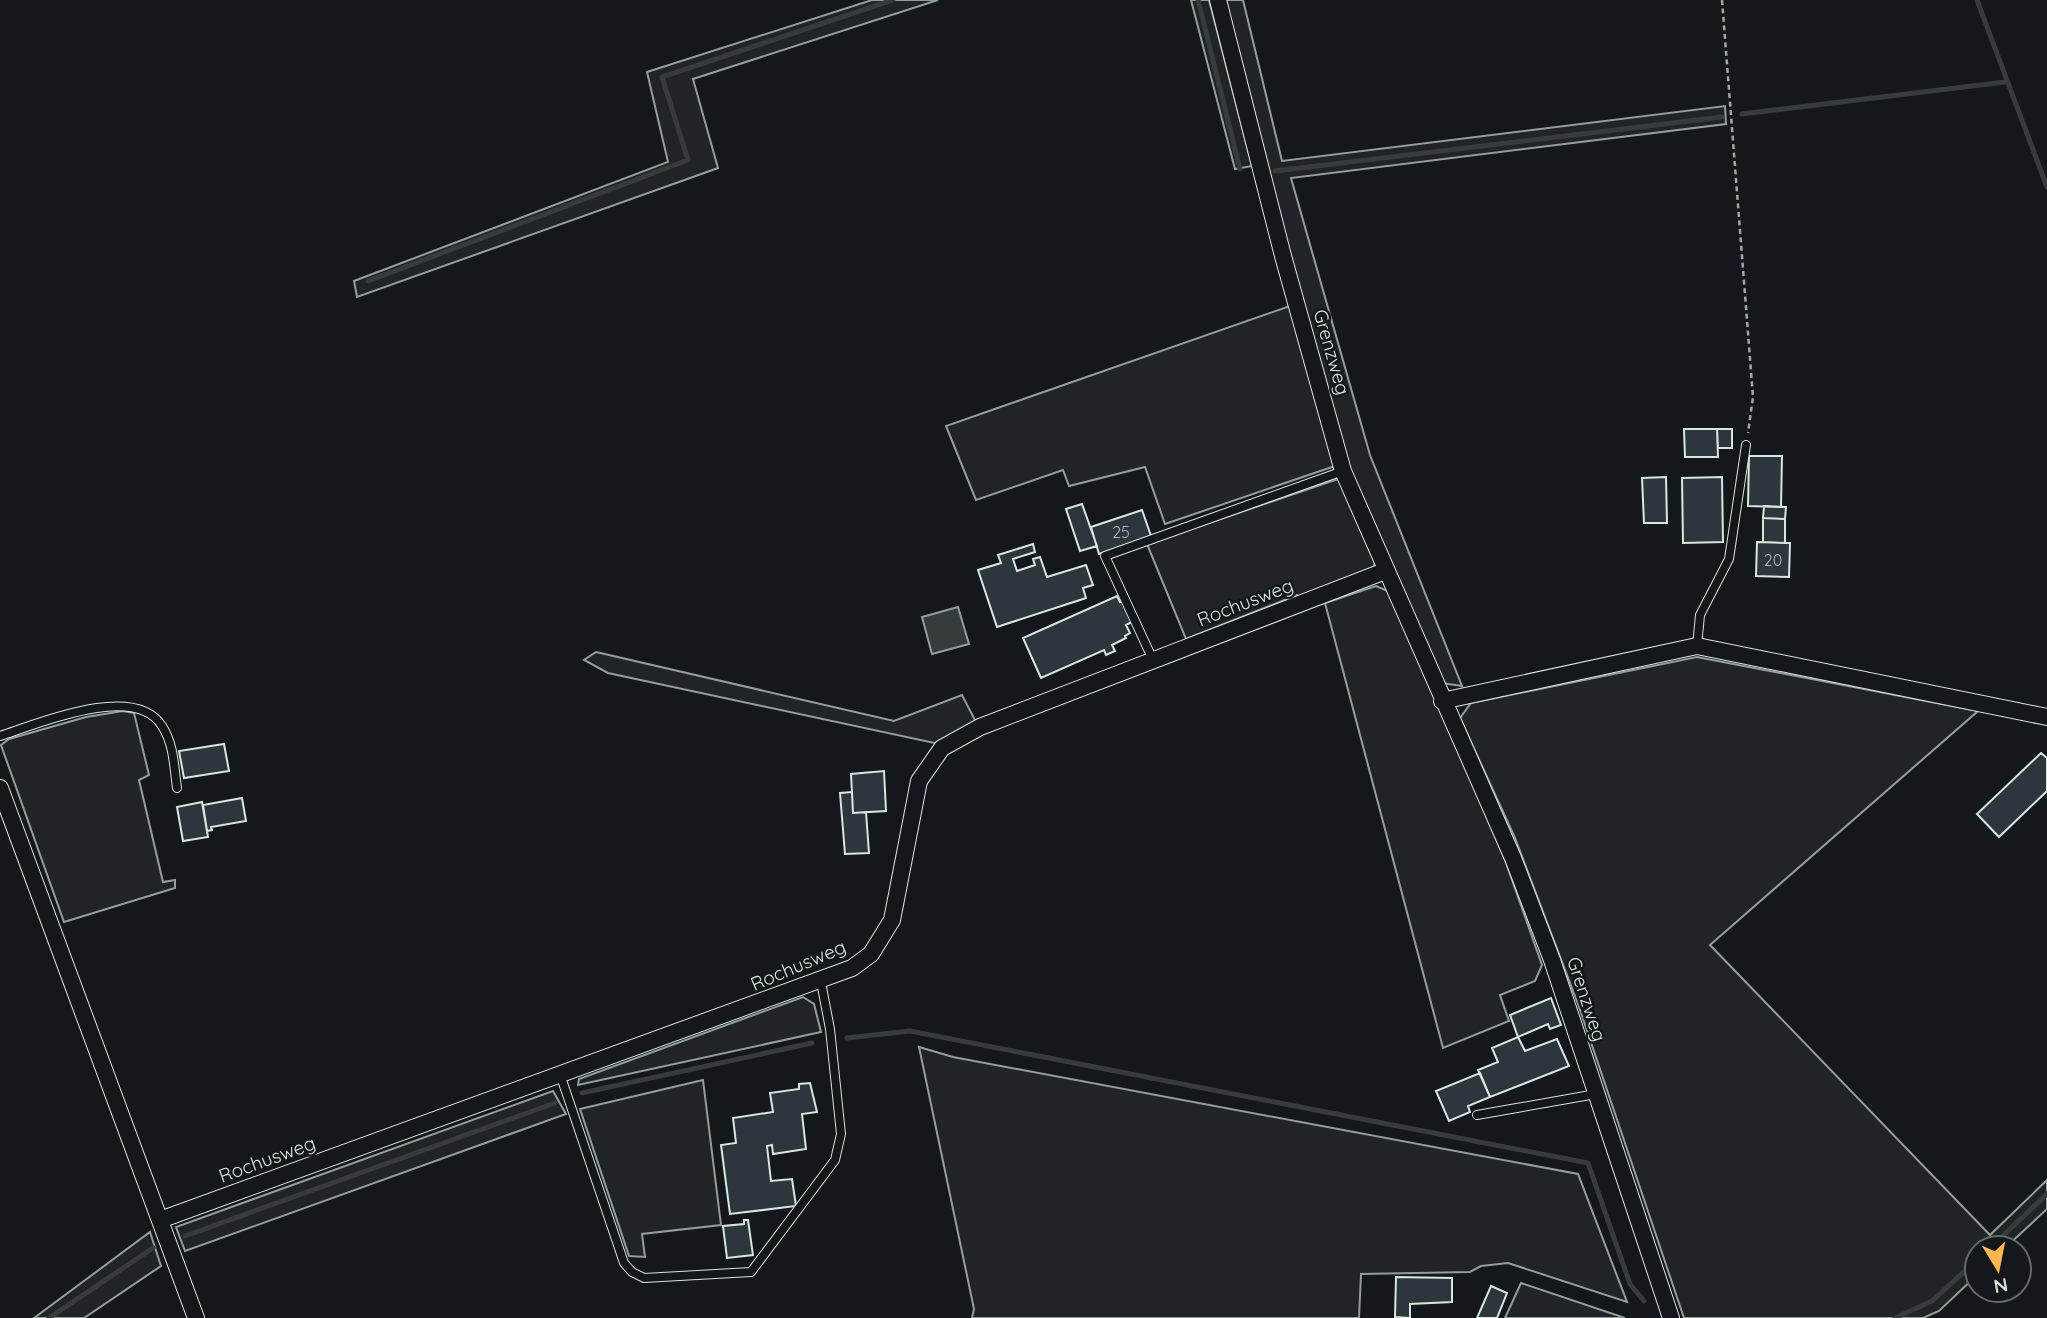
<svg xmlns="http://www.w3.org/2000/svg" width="2047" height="1318" font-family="Quicksand,sans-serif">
<rect width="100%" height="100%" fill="#14181c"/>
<path fill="#202428" stroke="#939e99" stroke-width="2" d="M872 0H938L693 79 718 168 357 297 354 281 668 162 647 72Z
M1191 0H1209L1252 166 1235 169Z
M1225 0H1243L1282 161 1725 106 1726 124 1291 178 1370 455 1462 686 1442 683 1349 468 1290 255Z
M1290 306 1335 466 1165 524 1145 467 1069 486 1063 470 976 500 946 426Z
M1341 478 1376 557 1373 571 1300 600 1297 595 1186 639 1147 544Z
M1376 586 1390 592 1505 860 1542 965 1535 981 1500 995 1509 1021 1443 1048 1325 603Z
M596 652 894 721 962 695 976 722 939 744 608 673 584 660Z
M1697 657 1978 711 1710 945 1990 1235 2047 1180V1209L2005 1248H1977V1275L1939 1311 1923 1318H1684L1578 1004 1515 838 1460 718 1471 703Z
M123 711 134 713 149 775 139 780 163 882 175 880V888L64 922 1 745 9 739 86 717Z
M803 997 814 1004 821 1032 578 1085 579 1079Z
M919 1047 953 1057 1578 1174 1627 1302 1508 1263 1481 1266 1470 1272 1361 1274 1359 1318H972L974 1309Z
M703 1080 721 1225 642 1234 645 1257 629 1256 580 1109Z
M553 1091 566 1114 185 1251 176 1227Z
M150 1232 161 1266 84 1318H34Z
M1521 1283 1625 1318H1505Z"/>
<path fill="#363b3e" stroke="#939e99" stroke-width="2" d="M958 607 969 644 932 654 922 617Z"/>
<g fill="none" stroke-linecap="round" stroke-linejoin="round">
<path stroke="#363b3e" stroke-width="5" d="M1198 0 1240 169
M1977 0 2047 187
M1742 114 2005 82
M1275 171 1722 117
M368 281 688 160 662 77 893 0
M847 1038 910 1031 1588 1163 1630 1284 1644 1301
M582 1093 812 1043
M185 1236 555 1103
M1990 1248 2047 1194
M49 1318 153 1248
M1895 1318 1932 1301 1977 1260"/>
</g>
<path fill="#2c363c" stroke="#d8e6dc" stroke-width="2" d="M1684 429H1717L1718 457H1685Z
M1717 429H1732V448H1718Z
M1749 456H1782L1781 507 1748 506Z
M1666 477 1667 523H1644L1642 478Z
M1722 477 1723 542 1683 543 1682 478Z
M1082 504 1097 546 1080 551 1066 509Z
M1764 506 1786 507 1785 519 1763 518Z
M1142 510 1151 536 1099 554 1091 527Z
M1763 518 1785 519V543L1763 542Z
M1757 542 1790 543 1789 577 1756 576Z
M1033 544 1035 552 1013 559 1017 571 1035 565 1033 559 1040 557 1047 577 1086 565 1093 585 1083 588 1086 598 997 627 978 570 1001 563 998 555Z
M1117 596 1120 602 1123 601 1132 622 1126 625 1130 633 1125 636 1126 638 1112 645 1115 651 1106 655 1104 650 1041 678 1023 638Z
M224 744 229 771 184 778 179 751Z
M2041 753 2047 758V791L1999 837 1977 814Z
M884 771 886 811 853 813 851 774Z
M852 792 853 813 866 812 869 853 845 854 840 793Z
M242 798 246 821 211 827 212 830 207 831 203 805Z
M202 802 208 837 183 841 177 807Z
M1551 998 1561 1025 1550 1029 1548 1024 1518 1037 1510 1015Z
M1518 1037 1525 1051 1557 1039 1569 1066 1490 1097 1478 1070 1498 1062 1492 1048Z
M1480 1073 1490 1097 1468 1106 1470 1112 1449 1121 1436 1091Z
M810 1083 817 1112 802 1114 806 1149 773 1154 772 1145 767 1146 771 1181 792 1179 796 1206 730 1214 721 1145 736 1143 733 1118 773 1112 770 1093 799 1089V1084Z
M744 1220H748L753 1255 727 1258 723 1226 744 1224Z
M1396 1277 1452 1278V1302L1410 1304V1318L1395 1317Z
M1491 1286 1507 1293 1497 1318H1477Z"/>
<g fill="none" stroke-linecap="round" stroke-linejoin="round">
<defs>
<path id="service" d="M1697 646 1700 615 1729 559 1746 445
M1153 660 1105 556 1343 471
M0 736C37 724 135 682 162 726 174 744 174 767 177 788
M561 1077 624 1263 632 1272 644 1278 751 1272 835 1160 841 1134 830 1029 821 982
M1477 1115 1596 1094"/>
<path id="minor" d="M1218 0 1283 256 1343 471 1513 858 1552 960 1671 1318
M1442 701 1697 646 2047 717
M0 788 196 1318
M160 1220 852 968 871 954 892 920 919 781 942 748 980 727 1385 571"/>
</defs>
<use href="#service" stroke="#d8e6dc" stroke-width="10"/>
<use href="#minor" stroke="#d8e6dc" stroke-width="18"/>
<path stroke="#9da8a2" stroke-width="2.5" stroke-dasharray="5 3.5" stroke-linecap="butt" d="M1722 0 1753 397 1748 433"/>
<use href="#service" stroke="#14181c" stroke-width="8"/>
<use href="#minor" stroke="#14181c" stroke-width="16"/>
</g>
<g text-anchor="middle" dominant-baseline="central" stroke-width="5" stroke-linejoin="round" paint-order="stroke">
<g font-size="16" fill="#adbab4">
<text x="1121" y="532">25</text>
<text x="1773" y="560">20</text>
</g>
<g font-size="19" fill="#d8e6dc" stroke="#14181c">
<text transform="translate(1332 352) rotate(74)">Grenzweg</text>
<text transform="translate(1245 602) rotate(-21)">Rochusweg</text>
<text transform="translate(798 965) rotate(-23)">Rochusweg</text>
<text transform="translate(1587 999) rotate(72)">Grenzweg</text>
<text transform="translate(267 1159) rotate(-20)">Rochusweg</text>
</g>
</g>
<g transform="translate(1998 1269) rotate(170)"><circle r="33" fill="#14181c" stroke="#626a69" stroke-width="2"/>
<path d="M0-5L12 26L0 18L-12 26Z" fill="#ffb74d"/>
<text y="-10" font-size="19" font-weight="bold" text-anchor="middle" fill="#d8e6dc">N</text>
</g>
</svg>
